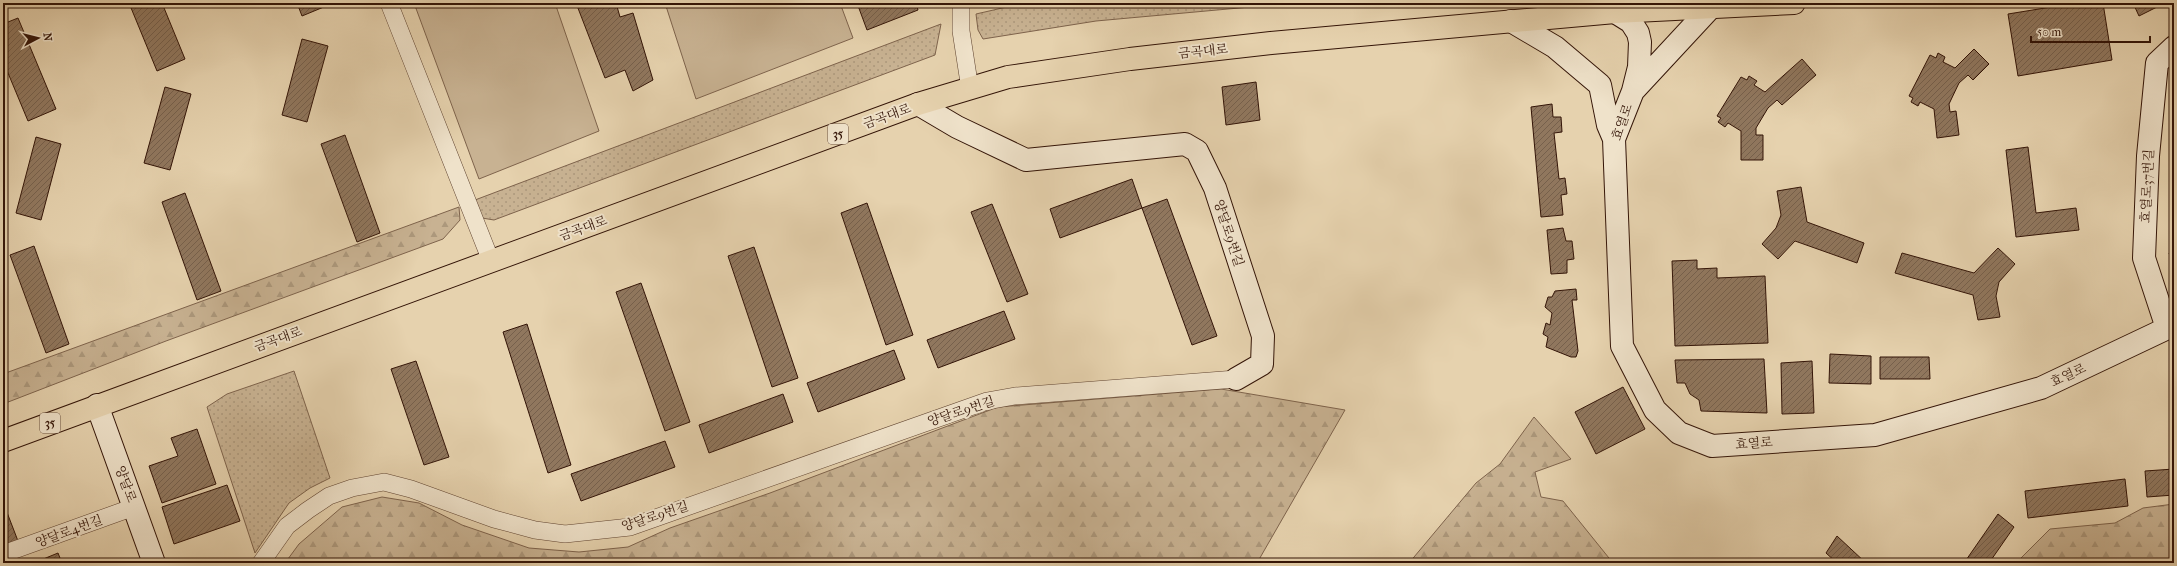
<svg xmlns="http://www.w3.org/2000/svg" width="2177" height="566" font-family="'IM FELL French Canon','Noto Serif KR',serif">
<defs>
<pattern id="grass-dots" width="8" height="8" patternUnits="userSpaceOnUse"><rect width="8" height="8" fill="#c8b292"/><path d="M2 2h.1M6 6h.1" fill="none" stroke="#ac987c" stroke-width="1.8" stroke-linecap="round"/></pattern>
<pattern id="forest-firs" width="22" height="20" patternUnits="userSpaceOnUse"><rect width="22" height="20" fill="#c8b292"/><path d="M5 1l3.5 6h-7zM16 11l3.5 6h-7z" fill="#ac987c"/></pattern>
<pattern id="building-hatch" width="6" height="6" patternUnits="userSpaceOnUse"><rect width="6" height="6" fill="#90775e"/><path d="M-1 1l2-2M0 6l6-6M5 7l2-2" fill="none" stroke="#76604c"/></pattern>
</defs>
<rect width="100%" height="100%" fill="#e6d2ae"/>
<filter id="stains"><feTurbulence type="fractalNoise" baseFrequency=".005" numOctaves="4"/><feColorMatrix values="0 0 0 0 .2 0 0 0 0 .09 0 0 0 0 .02 0 0 0 .5 -.17"/></filter>
<radialGradient id="worn" r=".72"><stop offset=".6" stop-color="#630" stop-opacity="0"/><stop offset="1" stop-color="#630" stop-opacity=".3"/></radialGradient>
<path fill="url(#grass-dots)" stroke="#7e634c" d="M1024 3H1294L1096 21 983 39 978 30 976 14Z
M941 24 935 55 494 220 482 218 475 200Z
M294 371 330 478 310 488 289 503 255 553 207 407 227 394Z"/>
<path fill="url(#forest-firs)" stroke="#7e634c" d="M459 207 460 220 443 239 166 341 3 404V374Z
M1221 389 1345 410 1257 563H285L299 544 342 507 382 497 419 503 462 525 529 548 579 552 628 547 670 528 770 493 998 407Z
M1534 417 1571 459 1535 472 1541 497 1563 501 1613 563H1409L1476 483 1500 464Z
M2174 504V563H2016L2050 529 2115 523 2143 508Z"/>
<path fill="#c8b292" stroke="#7e634c" d="M414 3H555L599 131 479 179Z
M665 3H840L853 38 696 99Z"/>
<path fill="url(#building-hatch)" stroke="#331407" d="M129 3H162L185 59 157 71Z
M297 3H330L331 4 302 16Z
M576 3H616L620 17 633 13 653 80 633 91 625 70 605 78Z
M857 3H916L918 10 867 30Z
M2076 3H2103L2112 60 2018 76 2008 14Z
M2133 3H2165L2139 16Z
M18 18 56 109 28 121 3 61V24Z
M302 39 328 46 307 122 282 115Z
M1974 49 1989 64 1973 80 1968 75 1959 83 1949 104 1950 112 1956 111 1959 135 1937 138 1934 109 1920 102 1918 106 1911 102 1913 98 1909 96 1930 55 1936 58 1938 53 1945 57 1943 62 1955 68Z
M1802 59 1816 75 1782 105 1777 100 1768 108 1756 128V135H1763V160H1741V131L1728 123 1725 127 1718 122 1721 118 1717 116 1741 77 1747 80 1749 76 1757 81 1754 85 1765 92Z
M1256 82 1260 120 1226 125 1222 87Z
M165 87 191 94 170 170 144 163Z
M1552 104 1553 117H1561L1562 132 1554 133 1559 179 1565 178 1567 194 1561 195 1563 215 1541 217 1531 107Z
M345 135 380 233 357 242 321 144Z
M36 137 61 144 41 220 16 213Z
M2028 147 2036 213 2076 208 2079 230 2016 237 2006 150Z
M1132 179 1142 208 1060 238 1050 209Z
M1801 187 1807 222 1864 243 1857 263 1795 241 1778 259 1762 244 1776 228 1781 215 1777 191Z
M185 193 221 291 197 300 162 202Z
M1167 199 1217 336 1192 345 1142 208Z
M867 203 913 335 886 345 841 213Z
M992 204 1028 294 1007 302 971 212Z
M1563 228 1566 241H1572L1574 259 1567 260V273L1551 274 1547 230Z
M34 246 69 344 46 353 10 255Z
M754 247 798 378 772 387 728 256Z
M1998 248 2015 264 1999 282 1996 296 2000 317 1978 320 1973 295 1895 273 1902 253 1974 273Z
M2174 251V267L2169 253Z
M1697 260V269L1717 268V278L1765 276 1768 343 1675 346 1672 261Z
M641 283 690 422 665 431 616 292Z
M1576 289 1577 300H1572L1578 351 1576 357H1571L1546 347 1548 337 1543 334 1546 323 1550 325 1552 313 1545 307 1548 297H1552L1555 291Z
M1004 311 1015 339 938 368 927 340Z
M527 324 571 465 548 473 503 332Z
M894 350 905 379 818 412 807 383Z
M1830 354 1871 356V384L1829 383Z
M1880 357H1929L1930 379H1880Z
M1764 359 1767 413 1701 411 1699 400 1690 394 1685 383H1677L1675 360Z
M416 361 449 457 424 465 391 369Z
M1812 361 1814 413 1782 414 1781 363Z
M1623 387 1645 429 1596 454 1575 412Z
M783 394 793 422 709 453 699 425Z
M197 429 216 484 162 503 149 466 178 456 171 438Z
M665 441 675 467 581 501 571 474Z
M2174 469V495L2147 497 2145 471Z
M2125 479 2128 506 2028 518 2025 491Z
M227 485 240 521 174 544 162 507Z
M3 502 18 541 3 547Z
M1998 514 2014 527 1989 563H1964Z
M1837 536 1866 563H1837L1826 553Z
M58 553 62 563H36V562Z"/>
<g fill="none" stroke-linecap="round" stroke-linejoin="round">
<defs>
<path id="street" d="M389 3 491 261
M961 3V31L970 89
M3 554 134 507
M261 563 287 526 308 510 329 496 352 488 384 482 411 489 494 519 535 530 565 534 630 527 987 401 1015 396 1236 379"/>
<path id="secondary" d="M1613 3 1615 12 1631 22 1638 33 1640 42 1639 67 1633 91 1614 139 1622 346 1655 410 1679 433 1712 446 1875 435 2041 388 2174 325
M1511 21 1555 47 1600 85 1608 125 1614 139
M1634 90 1712 6
M918 104 957 127 1026 160 1185 144 1197 151 1215 188 1263 336 1262 364 1236 379
M2167 328 2144 258 2148 156 2157 63 2174 47
M97 405 154 563"/>
<path id="primary" d="M3 441 918 104 1008 77 1130 59 1271 43 1615 12 1794 3"/>
</defs>
<use href="#street" stroke="#604431" stroke-width="18"/>
<use href="#secondary" stroke="#331407" stroke-width="24"/>
<use href="#primary" stroke="#331407" stroke-width="24"/>
<use href="#street" stroke="#efe2ca" stroke-width="17"/>
<use href="#secondary" stroke="#efe2ca" stroke-width="22"/>
<use href="#primary" stroke="#e6d2ae" stroke-width="22"/>
</g>
<g text-anchor="middle" dominant-baseline="central" stroke-width="4" stroke-linejoin="round" paint-order="stroke">
<g fill="#efe2ca" stroke="#6b5242" stroke-width="1">
<rect x="828" y="124" width="20" height="20" rx="3"/>
<rect x="40" y="413" width="20" height="20" rx="3"/>
</g>
<g font-size="12" font-weight="bold" fill="#331407">
<text x="838" y="134">35</text>
<text x="50" y="423">35</text>
</g>
<g font-size="13" fill="#331407" stroke="#efe2ca">
<text transform="translate(1203 51) rotate(-6)">금곡대로</text>
<text transform="translate(887 116) rotate(-20)">금곡대로</text>
<text transform="translate(1622 122) rotate(-71)">효열로</text>
<text transform="translate(2147 186) rotate(-87)">효열로37번길</text>
<text transform="translate(583 228) rotate(-20)">금곡대로</text>
<text transform="translate(1229 233) rotate(72)">양달로9번길</text>
<text transform="translate(278 339) rotate(-20)">금곡대로</text>
<text transform="translate(2068 375) rotate(-25)">효열로</text>
<text transform="translate(961 411) rotate(-18)">양달로9번길</text>
<text transform="translate(1754 443) rotate(-4)">효열로</text>
<text transform="translate(126 484) rotate(70)">양달로</text>
<text transform="translate(655 516) rotate(-18)">양달로9번길</text>
<text transform="translate(69 531) rotate(-20)">양달로4번길</text>
</g>
</g>
<rect width="2177" height="566" fill="none" stroke="#e6d2ae" stroke-width="16"/>
<rect x="4" y="4" width="2169" height="558" fill="none" stroke="#331407" stroke-width="2"/>
<rect x="8" y="8" width="2161" height="550" fill="none" stroke="#331407"/>
<g transform="translate(38 38) rotate(83)" stroke="#efe2ca" stroke-width="3" paint-order="stroke">
<path d="M0-3L7 15L0 10L-7 15Z" fill="#331407"/>
<text y="-6" font-size="11" font-weight="bold" text-anchor="middle" fill="#331407">N</text>
</g>
<path d="M2031 36v6h119v-6" fill="none" stroke="#331407" stroke-width="2"/>
<text x="2037" y="36" font-size="12" fill="#331407" stroke="#efe2ca" stroke-width="3" paint-order="stroke">50 m</text>
<rect width="100%" height="100%" filter="url(#stains)"/>
<rect width="100%" height="100%" fill="url(#worn)"/>
</svg>
